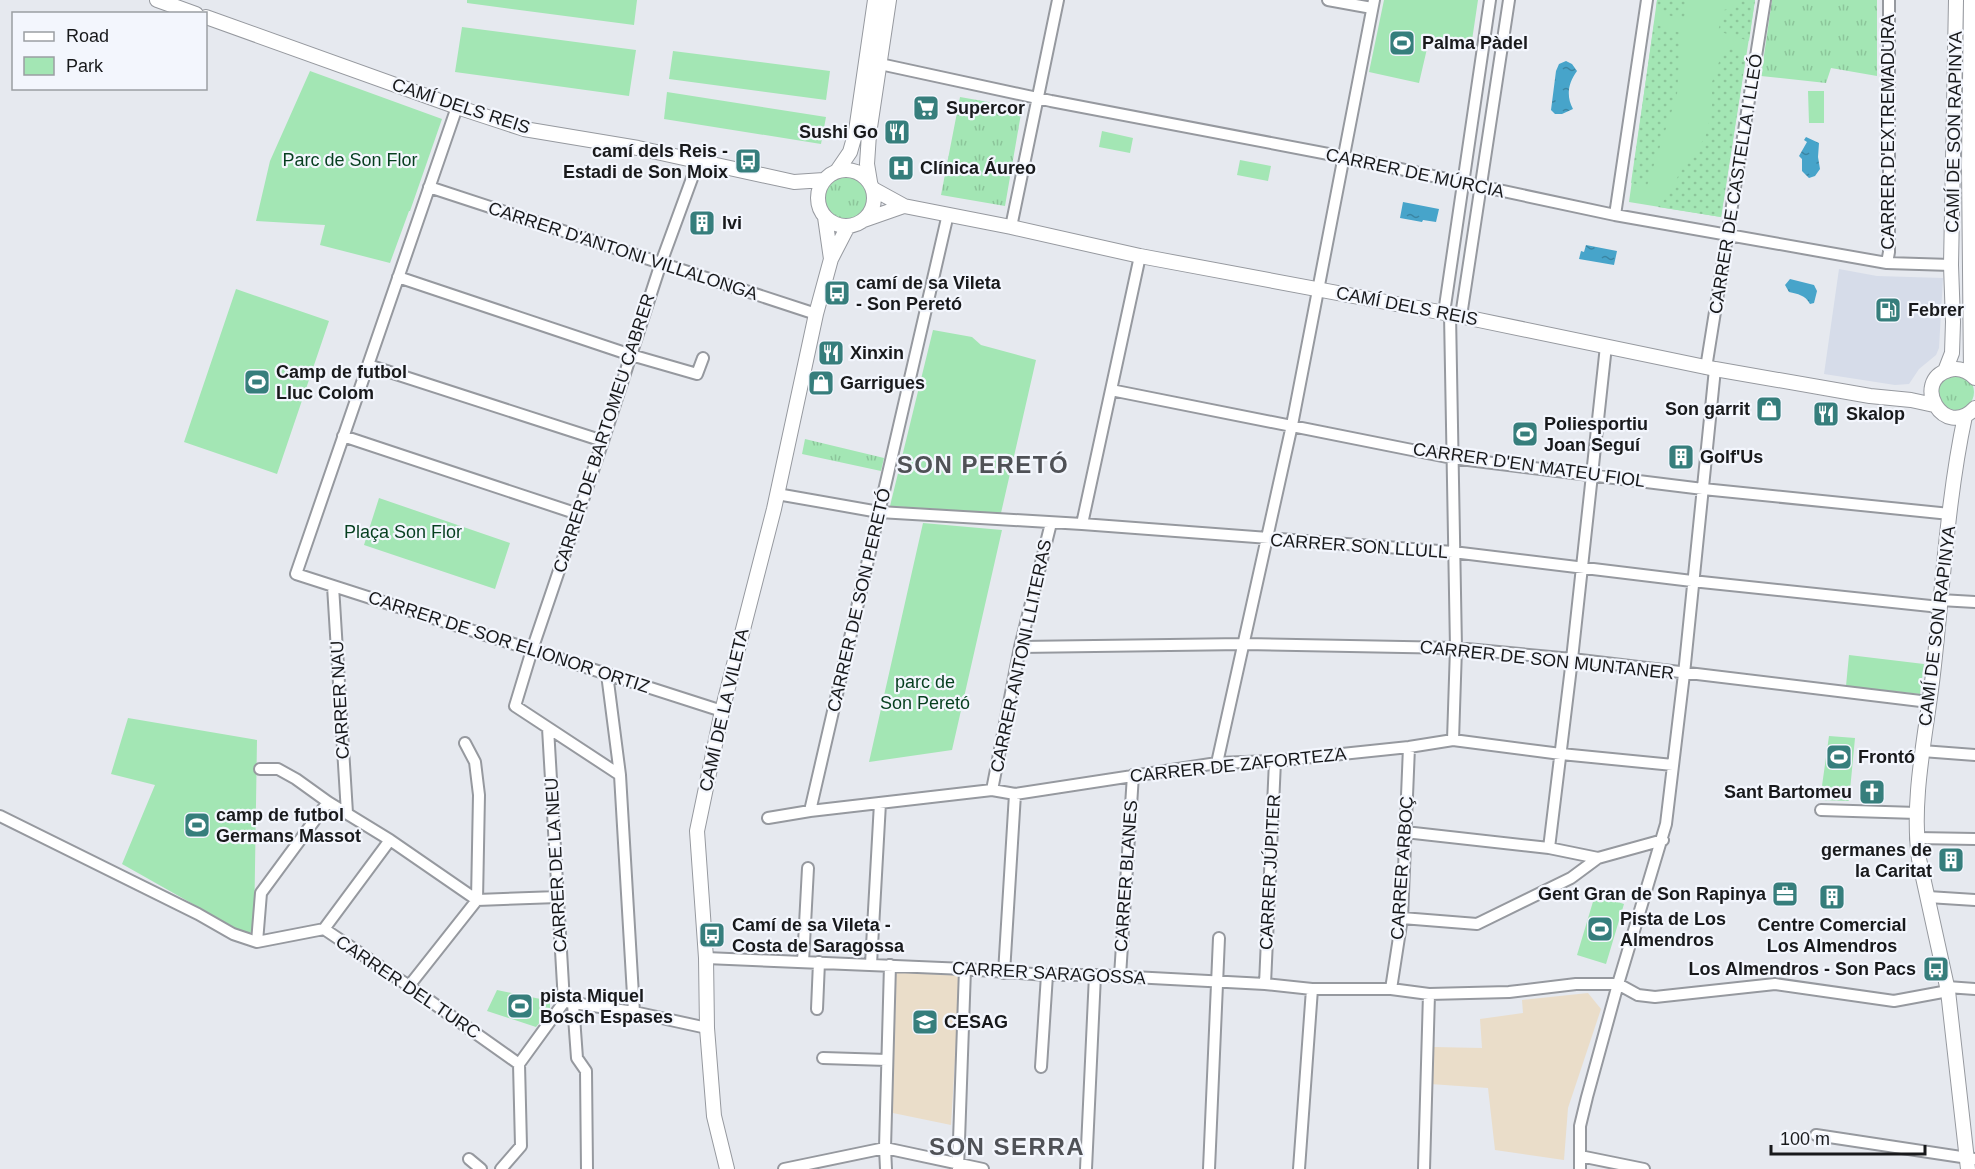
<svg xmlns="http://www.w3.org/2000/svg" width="1975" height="1169" font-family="Arial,sans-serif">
<defs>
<pattern id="grass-tufts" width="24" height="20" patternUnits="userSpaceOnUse" patternTransform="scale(1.5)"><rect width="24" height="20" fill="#a3e6b4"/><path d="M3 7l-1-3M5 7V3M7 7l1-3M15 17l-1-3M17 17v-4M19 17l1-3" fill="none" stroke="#8cc59a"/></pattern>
<pattern id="garden-dots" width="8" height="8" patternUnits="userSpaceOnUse" patternTransform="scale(1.5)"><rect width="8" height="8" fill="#a3e6b4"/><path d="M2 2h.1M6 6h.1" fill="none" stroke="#8cc59a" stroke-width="1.8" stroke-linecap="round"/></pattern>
<pattern id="water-ripples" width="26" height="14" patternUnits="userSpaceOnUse" patternTransform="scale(1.5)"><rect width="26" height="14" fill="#47a4ca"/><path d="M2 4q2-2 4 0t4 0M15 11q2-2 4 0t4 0" fill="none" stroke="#3a85a3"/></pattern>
</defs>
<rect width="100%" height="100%" fill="#e6e9ef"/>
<path fill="#d6dce9" d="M1839 269 1877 276 1943 278 1939 348 1936 355 1919 369 1909 384 1895 385 1824 374Z"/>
<path fill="#eaddc9" d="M899 970 957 973 960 977 951 1125 888 1112 895 974Z
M1588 993 1601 1009 1568 1108 1564 1160 1495 1150 1488 1088 1430 1084 1434 1047 1482 1048 1480 1019 1523 1013 1522 1000Z"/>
<path fill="url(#grass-tufts)" d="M1772 0H1877V76L1831 68 1826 83 1761 76Z
M960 97 1022 108 1005 206 941 195Z
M821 198a23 23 0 1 1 46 0a23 23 0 1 1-46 0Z
M1938 392a18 18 0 1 1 36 0a18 18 0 1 1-36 0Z
M805 439 884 458 881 471 802 454Z"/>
<path fill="#a3e6b4" d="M467 0H637L634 25 467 3Z
M1384 0H1478L1471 47 1429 40 1419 83 1369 72Z
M1657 0H1755L1721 217 1629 202Z
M462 27 636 50 629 96 455 72Z
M673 51 830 71 826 100 669 79Z
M310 71 442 119 410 211H409L390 263 320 245 325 225 256 221 270 161Z
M1808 91H1824V123H1809Z
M667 92 826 117 821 144 664 119Z
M1102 131 1133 138 1130 153 1099 147Z
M1240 160 1271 166 1268 181 1237 175Z
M236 289 329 321 277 474 184 442Z
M933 330 972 337 981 345 1036 360 1001 513 890 506Z
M379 498 510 543 495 589 364 545Z
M923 523 1002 530 952 750 869 762Z
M1849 655 1924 664 1920 694 1846 686Z
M128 718 257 740 254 931 246 934 122 864 155 785 111 774Z
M1829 736 1855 738 1849 801 1820 800Z
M1595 895 1624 904 1606 964 1577 955Z
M497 990 550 1001V1010L536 1027 487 1011Z"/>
<path fill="url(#garden-dots)" d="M1657 0H1690L1683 20 1656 11Z
M1739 0H1755L1749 41 1718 31 1724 10 1734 7Z
M1654 24 1681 33 1677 95 1647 186 1631 183Z
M1728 47 1746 55 1721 217 1658 207 1665 199 1685 164 1705 138 1712 110V82L1719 62Z"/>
<path fill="url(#water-ripples)" d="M1566 61 1572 64 1577 71C1568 83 1566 96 1573 109L1562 114H1555L1551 110 1556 71 1559 64Z
M1806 137 1819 143 1818 157 1820 169 1815 176 1809 178 1802 171V159L1799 156 1807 142 1804 140Z
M1403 202 1439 209 1436 222 1423 220 1422 222 1400 218Z
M1586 245 1617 251 1614 265 1579 259 1581 251 1584 252Z
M1790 279 1814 285 1817 291 1814 303 1810 304C1805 295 1798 294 1789 292L1785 285Z"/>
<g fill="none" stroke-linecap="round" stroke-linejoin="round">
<defs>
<path id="minor" d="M1328 0 1372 8
M880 64 1051 101 1344 157 1615 215 1887 263 1951 265
M457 107 296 574 722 711
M429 187 816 314
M1615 215 1647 0
M1011 227 1058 0
M1887 263 1889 252V0
M398 277 631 355 697 374 703 358
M1444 313 1490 0
M1450 314 1456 648 1453 740
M1461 316 1509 0
M368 365 603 441
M1706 368 1765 0
M1111 390 1452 458 1703 489 1950 514
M343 436 578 514
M777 494 879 512 1082 524 1453 552 1692 581 1940 607
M1082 524 1140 256
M333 586 347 813
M1940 600 1975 602
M1020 647 1244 644 1456 648 1572 659 1929 702
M607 674 620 775 634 1012
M548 728 564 1002
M1922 751 1975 755
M1217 763 1292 425 1374 0
M260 769H278L296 779 328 802 390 840 477 900 558 897
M620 775 515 706 532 650 603 441 661 263 698 162
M992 790 1020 647 1051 523
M1821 810 1917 813
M810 811 948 214
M0 816 198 914 233 934 257 942 324 929 409 986 519 1064
M768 818 810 811 992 790 1015 794 1217 763 1275 761 1409 747 1453 740 1561 754 1673 765
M1405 832 1549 848 1598 858
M1916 838 1975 839
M1549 848 1572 659 1606 346
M1928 897 1975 900
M1402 918 1477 924 1571 878 1598 858 1663 840
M324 929 390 840
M257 942 261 893 328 802
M706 958 965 969 1047 975H1095L1265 984 1312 989H1391L1429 994 1509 992 1576 984H1618L1638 995 1655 997 1775 984 1894 1001 1948 991
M803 962 808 868
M871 964 880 803
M1004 973 1015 794
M1120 976 1133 775
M1265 984 1275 761
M409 986 477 900 479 795 475 762 465 743
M1947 987 1975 989
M1391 989 1402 918 1409 747
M566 1002 634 1012 707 1028
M573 1003 577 1058 586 1071 587 1169
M817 1009 819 962
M823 1058 887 1060
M1041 1067 1047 975
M1816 1135 1975 1159
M1580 1156 1644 1169
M469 1159 481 1169
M501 1169 521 1146 519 1064 564 1002
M784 1169 885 1148 983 1169
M886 1169 885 1148 890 965
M958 1169 965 969
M1086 1169 1095 975
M1209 1169 1219 938
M1299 1169 1312 989
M1424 1169 1429 994
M1580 1169V1126L1587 1097 1618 984 1666 824 1684 674 1715 369"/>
<path id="tertiary" d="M157 0 196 14
M206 17 457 107 524 129 638 148 794 182 824 180
M818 198a28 28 0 1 1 56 0a28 28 0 1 1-56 0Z
M837 171 850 152 856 131 875 0
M870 182 867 164 869 134 889 0
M873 189 904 206 1011 227 1140 256 1450 314 1715 369 1870 396 1911 400 1934 405
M825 217 831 259
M864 220 904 206
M1945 371 1952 353 1953 322 1951 265 1956 0
M1971 374 1969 166 1971 0
M1975 378C1968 371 1959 367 1949 370 1910 381 1944 441 1975 408
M1965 416C1947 500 1943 588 1933 674 1926 735 1911 798 1919 859L1948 991 1968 1169
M727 1169 714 1116 707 1028 706 958 697 831 722 711 774 509 816 314 831 259 848 226"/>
</defs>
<use href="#minor" stroke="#96999f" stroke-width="14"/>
<use href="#tertiary" stroke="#96999f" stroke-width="16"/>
<use href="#minor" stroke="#fff" stroke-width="10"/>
<use href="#tertiary" stroke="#fff" stroke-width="14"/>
</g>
<defs>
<symbol id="stadium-square" viewBox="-11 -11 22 22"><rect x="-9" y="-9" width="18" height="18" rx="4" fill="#367e7c" stroke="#f3f6fd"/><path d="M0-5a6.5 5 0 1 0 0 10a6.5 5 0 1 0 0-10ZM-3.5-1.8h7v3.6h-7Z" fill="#fff"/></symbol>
<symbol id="supermarket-square" viewBox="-11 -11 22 22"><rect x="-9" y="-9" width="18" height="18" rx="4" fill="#367e7c" stroke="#f3f6fd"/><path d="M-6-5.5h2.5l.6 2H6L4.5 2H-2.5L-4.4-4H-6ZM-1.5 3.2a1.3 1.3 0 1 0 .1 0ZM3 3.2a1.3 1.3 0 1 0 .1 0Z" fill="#fff"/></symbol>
<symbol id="restaurant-square" viewBox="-11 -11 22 22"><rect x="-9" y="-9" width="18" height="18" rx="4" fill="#367e7c" stroke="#f3f6fd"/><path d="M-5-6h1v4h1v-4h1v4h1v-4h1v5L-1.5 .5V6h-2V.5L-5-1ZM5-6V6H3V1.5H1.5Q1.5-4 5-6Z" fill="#fff"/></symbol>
<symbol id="bus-square" viewBox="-11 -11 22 22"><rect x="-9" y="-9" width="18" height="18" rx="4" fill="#367e7c" stroke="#f3f6fd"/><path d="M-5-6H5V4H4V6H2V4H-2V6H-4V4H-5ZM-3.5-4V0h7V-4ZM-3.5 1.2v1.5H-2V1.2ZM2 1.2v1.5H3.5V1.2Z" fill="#fff"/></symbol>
<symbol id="hospital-square" viewBox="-11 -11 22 22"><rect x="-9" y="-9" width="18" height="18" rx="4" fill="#367e7c" stroke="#f3f6fd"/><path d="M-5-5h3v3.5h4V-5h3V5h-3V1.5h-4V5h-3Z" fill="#fff"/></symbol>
<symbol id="building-square" viewBox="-11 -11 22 22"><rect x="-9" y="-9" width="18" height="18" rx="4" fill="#367e7c" stroke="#f3f6fd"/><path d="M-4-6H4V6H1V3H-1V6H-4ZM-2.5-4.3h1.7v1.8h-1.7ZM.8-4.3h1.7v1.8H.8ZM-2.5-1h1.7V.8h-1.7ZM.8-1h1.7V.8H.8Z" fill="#fff"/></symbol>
<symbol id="fuel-square" viewBox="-11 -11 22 22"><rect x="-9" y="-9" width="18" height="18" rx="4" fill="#367e7c" stroke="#f3f6fd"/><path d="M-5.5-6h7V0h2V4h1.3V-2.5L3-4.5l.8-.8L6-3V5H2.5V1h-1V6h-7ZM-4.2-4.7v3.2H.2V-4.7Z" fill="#fff"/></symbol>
<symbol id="shop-square" viewBox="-11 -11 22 22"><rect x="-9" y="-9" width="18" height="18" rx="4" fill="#367e7c" stroke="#f3f6fd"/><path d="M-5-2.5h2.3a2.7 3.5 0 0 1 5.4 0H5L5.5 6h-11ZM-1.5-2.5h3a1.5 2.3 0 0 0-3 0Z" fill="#fff"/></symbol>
<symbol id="church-square" viewBox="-11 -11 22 22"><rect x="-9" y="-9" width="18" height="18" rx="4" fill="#367e7c" stroke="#f3f6fd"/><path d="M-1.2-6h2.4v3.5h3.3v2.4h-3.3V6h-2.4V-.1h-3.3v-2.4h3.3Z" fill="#fff"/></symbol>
<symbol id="office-square" viewBox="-11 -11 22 22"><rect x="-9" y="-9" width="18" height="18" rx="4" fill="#367e7c" stroke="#f3f6fd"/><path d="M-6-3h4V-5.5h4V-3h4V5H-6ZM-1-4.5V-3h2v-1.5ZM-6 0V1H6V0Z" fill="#fff"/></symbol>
<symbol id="university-square" viewBox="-11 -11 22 22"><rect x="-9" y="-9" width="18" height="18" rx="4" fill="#367e7c" stroke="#f3f6fd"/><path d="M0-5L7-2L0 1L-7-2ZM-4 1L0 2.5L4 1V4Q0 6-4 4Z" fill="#fff"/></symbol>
</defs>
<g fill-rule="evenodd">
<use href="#stadium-square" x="1387" y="28" width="30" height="30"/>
<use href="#supermarket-square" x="911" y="93" width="30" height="30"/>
<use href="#restaurant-square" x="882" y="117" width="30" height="30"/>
<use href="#bus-square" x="733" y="146" width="30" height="30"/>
<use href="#hospital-square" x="886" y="153" width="30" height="30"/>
<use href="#building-square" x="687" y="208" width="30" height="30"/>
<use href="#bus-square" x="822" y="278" width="30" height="30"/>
<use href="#fuel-square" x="1873" y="295" width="30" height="30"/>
<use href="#restaurant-square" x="816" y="338" width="30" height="30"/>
<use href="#stadium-square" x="242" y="367" width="30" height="30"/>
<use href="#shop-square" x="806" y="368" width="30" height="30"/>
<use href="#shop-square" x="1754" y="394" width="30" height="30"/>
<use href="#restaurant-square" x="1811" y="399" width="30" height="30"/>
<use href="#stadium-square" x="1510" y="419" width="30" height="30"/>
<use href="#building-square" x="1666" y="442" width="30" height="30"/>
<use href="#stadium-square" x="1824" y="742" width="30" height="30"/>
<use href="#church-square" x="1857" y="777" width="30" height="30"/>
<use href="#stadium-square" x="182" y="810" width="30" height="30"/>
<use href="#building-square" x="1936" y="845" width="30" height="30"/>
<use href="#office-square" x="1770" y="879" width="30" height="30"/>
<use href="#building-square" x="1817" y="882" width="30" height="30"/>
<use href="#stadium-square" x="1585" y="914" width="30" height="30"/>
<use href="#bus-square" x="697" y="920" width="30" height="30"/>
<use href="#bus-square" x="1921" y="954" width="30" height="30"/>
<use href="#stadium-square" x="505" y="991" width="30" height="30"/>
<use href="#university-square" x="910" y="1007" width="30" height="30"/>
</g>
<g text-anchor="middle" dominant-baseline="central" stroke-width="4.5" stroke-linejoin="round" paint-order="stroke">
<g font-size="18" font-weight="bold" fill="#18191b" stroke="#f3f6fd" text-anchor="start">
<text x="1422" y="43">Palma Pàdel</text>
<text x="946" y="108">Supercor</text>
<text x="878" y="132" text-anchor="end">Sushi Go</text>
<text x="728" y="151" text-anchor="end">camí dels Reis -<tspan x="728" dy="21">Estadi de Son Moix</tspan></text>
<text x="920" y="168">Clínica Áureo</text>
<text x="722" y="223">Ivi</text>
<text x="856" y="283">camí de sa Vileta<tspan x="856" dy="21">- Son Peretó</tspan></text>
<text x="1908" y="310">Febrer</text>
<text x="850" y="353">Xinxin</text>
<text x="276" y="372">Camp de futbol<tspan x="276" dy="21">Lluc Colom</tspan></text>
<text x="840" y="383">Garrigues</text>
<text x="1750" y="409" text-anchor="end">Son garrit</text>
<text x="1846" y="414">Skalop</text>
<text x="1544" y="424">Poliesportiu<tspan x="1544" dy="21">Joan Seguí</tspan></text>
<text x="1700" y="457">Golf'Us</text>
<text x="1858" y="757">Frontó</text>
<text x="1852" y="792" text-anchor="end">Sant Bartomeu</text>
<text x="216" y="815">camp de futbol<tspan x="216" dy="21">Germans Massot</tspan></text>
<text x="1932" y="850" text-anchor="end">germanes de<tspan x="1932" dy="21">la Caritat</tspan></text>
<text x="1766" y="894" text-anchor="end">Gent Gran de Son Rapinya</text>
<text x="1620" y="919">Pista de Los<tspan x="1620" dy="21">Almendros</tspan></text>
<text x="732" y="925">Camí de sa Vileta -<tspan x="732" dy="21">Costa de Saragossa</tspan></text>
<text x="1832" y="925" text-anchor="middle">Centre Comercial<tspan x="1832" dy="21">Los Almendros</tspan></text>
<text x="1916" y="969" text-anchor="end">Los Almendros - Son Pacs</text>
<text x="540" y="996">pista Miquel<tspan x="540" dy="21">Bosch Espases</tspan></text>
<text x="944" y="1022">CESAG</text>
</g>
<g font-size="18" fill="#18191b" stroke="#f3f6fd">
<text transform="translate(461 106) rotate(18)">CAMÍ DELS REIS</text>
<text transform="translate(1888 132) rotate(-90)">CARRER D'EXTREMADURA</text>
<text transform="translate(1954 132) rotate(-89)">CAMÍ DE SON RAPINYA</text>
<text transform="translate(1415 173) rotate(12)">CARRER DE MÚRCIA</text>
<text transform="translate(1736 184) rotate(-81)">CARRER DE CASTELLA I LLEÓ</text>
<text transform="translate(623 251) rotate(18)">CARRER D'ANTONI VILLALONGA</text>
<text transform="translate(1407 306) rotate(11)">CAMÍ DELS REIS</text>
<text transform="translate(604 433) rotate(-72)">CARRER DE BARTOMEU CABRER</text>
<text transform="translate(1529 465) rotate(8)">CARRER D'EN MATEU FIOL</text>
<text transform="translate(1359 546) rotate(4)">CARRER SON LLULL</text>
<text transform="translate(859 600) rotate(-77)">CARRER DE SON PERETÓ</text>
<text transform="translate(1937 626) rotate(-83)">CAMÍ DE SON RAPINYA</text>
<text transform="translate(509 642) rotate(18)">CARRER DE SOR ELIONOR ORTIZ</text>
<text transform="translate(1021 656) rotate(-78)">CARRER ANTONI LLITERAS</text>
<text transform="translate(1547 660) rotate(6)">CARRER DE SON MUNTANER</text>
<text transform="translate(340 700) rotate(-93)">CARRER NAU</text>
<text transform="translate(724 710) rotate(-77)">CAMÍ DE LA VILETA</text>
<text transform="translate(1238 765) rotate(-6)">CARRER DE ZAFORTEZA</text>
<text transform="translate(556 865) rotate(-93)">CARRER DE LA NEU</text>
<text transform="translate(1402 868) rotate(-86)">CARRER ARBOÇ</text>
<text transform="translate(1270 872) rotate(-87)">CARRER JÚPITER</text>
<text transform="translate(1126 876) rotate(-86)">CARRER BLANES</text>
<text transform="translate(1049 973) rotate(3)">CARRER SARAGOSSA</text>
<text transform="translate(408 987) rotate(34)">CARRER DEL TURC</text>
</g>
<g font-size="18" fill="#063f1f" stroke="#f3f6fd">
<text x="350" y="160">Parc de Son Flor</text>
<text x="403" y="532">Plaça Son Flor</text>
<text x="925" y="682">parc de<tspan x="925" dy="21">Son Peretó</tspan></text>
</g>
<g font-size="24" font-weight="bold" letter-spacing="1.5" fill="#4f5156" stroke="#f3f6fd">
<text x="983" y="464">SON PERETÓ</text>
<text x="1007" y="1146">SON SERRA</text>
</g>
</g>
<rect x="12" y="12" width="195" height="78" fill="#f3f6fd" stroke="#9b9ea3" stroke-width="1.5"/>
<rect x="24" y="32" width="30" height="9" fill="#ffffff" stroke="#9b9ea3" stroke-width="1.5"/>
<text x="66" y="42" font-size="18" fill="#18191b">Road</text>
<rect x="24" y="57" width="30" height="18" fill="#a3e6b4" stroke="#9b9ea3" stroke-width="1.5"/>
<text x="66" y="72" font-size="18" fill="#18191b">Park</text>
<path d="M1771 1145v9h154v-9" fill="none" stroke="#18191b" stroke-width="3"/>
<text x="1780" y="1145" font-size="18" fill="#18191b" stroke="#f3f6fd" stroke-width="4.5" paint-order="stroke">100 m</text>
</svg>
